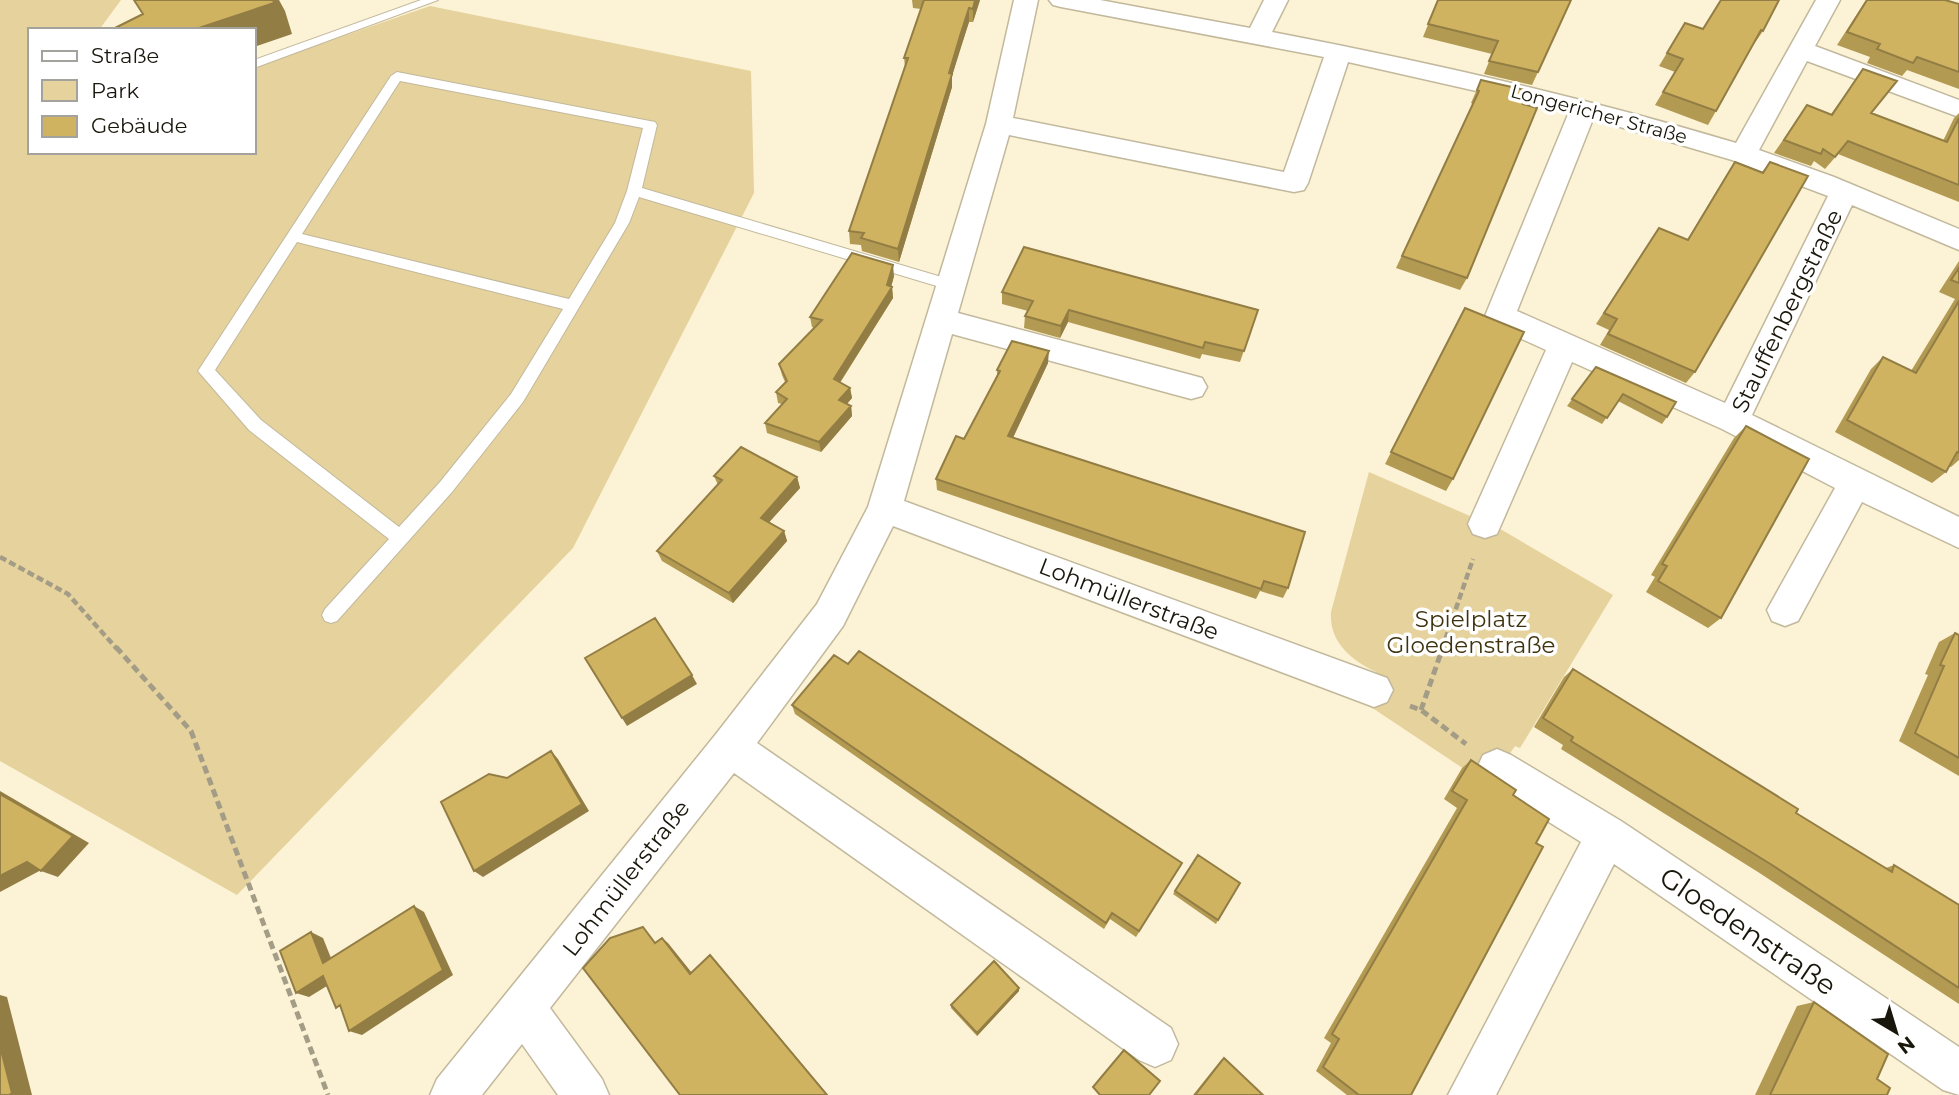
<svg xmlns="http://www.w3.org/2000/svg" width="1959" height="1095" font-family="Montserrat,sans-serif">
<rect width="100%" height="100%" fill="#fcf2d5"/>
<path fill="#e5d29c" d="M0 0H121L99 30H30V152H254V67L430 6 751 71 754 193 573 548 237 895 0 761Z
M1369 472 1502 530 1613 595 1520 748 1515 746 1488 785 1368 705 1376 672C1352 660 1329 643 1331 612Z"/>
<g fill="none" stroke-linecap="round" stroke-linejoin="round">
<defs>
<path id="lane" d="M421 0H438L254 68V60Z
M397 72 655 122 657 125 642 188 955 281 957 285 950 290 639 197 629 223 523 402 452 492 337 621 331 623 325 621 322 615 325 609 389 539 249 430 198 371 391 76ZM400 81 643 128 627 191 615 223 569 299 302 234ZM297 242 563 309 511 394 440 482 399 527 261 420 215 370Z"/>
<path id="street" d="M1014 0H1038L1013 118 1284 172 1324 57 1061 7 1053 5 1049 0H1100L1250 28 1264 0H1288L1272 32C1428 62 1584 97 1736 143L1816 0H1840L1815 46 1959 100V117L1807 61 1759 150 1834 177 1959 229V250L1852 205 1752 415 1959 517V548L1862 502 1798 621 1785 626 1772 621 1767 610 1835 488 1722 429 1572 362 1497 534 1485 538 1473 534 1468 524 1546 350 1489 324 1485 316 1569 112 1348 62 1308 183 1304 190 1294 192 1009 135 958 313 1191 375 1202 378 1207 387 1202 396 1191 399 952 334 904 501 1387 678 1393 690 1387 702 1374 707 893 526 843 626 757 743 1171 1028 1178 1044 1171 1060 1155 1067 1139 1060 734 773 550 1008 602 1079 609 1095H558L522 1044 482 1095H430L437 1079 716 734 817 604 868 507 986 124ZM1593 119 1732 160 1828 196 1725 403 1517 311Z
M1497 749 1511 755 1621 821 1959 1047V1095L1943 1090 1614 864 1496 1095H1448L1581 842 1483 781 1477 768 1483 755Z"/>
</defs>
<use href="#lane" stroke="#c2b89c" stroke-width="2"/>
<use href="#street" stroke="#c2b89c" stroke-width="3"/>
<path stroke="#a39c86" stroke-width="4.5" stroke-dasharray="7 3.5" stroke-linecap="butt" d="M0 557 68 594 117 649
M1442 649 1473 559"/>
<path stroke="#a39c86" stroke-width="5" stroke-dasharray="8 4.5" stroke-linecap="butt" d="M116 647 191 731 328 1095
M1410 706 1421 710 1466 744
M1421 710 1443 647"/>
<use href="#lane" fill="#fff" fill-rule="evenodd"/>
<use href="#street" fill="#fff" fill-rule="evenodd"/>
</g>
<path fill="#b39a53" d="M912 0H980L973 22H969L960 49 952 76V87L899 262 862 251 861 245 850 244 849 231 905 67 904 58 921 9 913 8Z
M1438 0H1571L1532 85 1484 74 1492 54 1423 37Z
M1721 0 1763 31 1754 44 1753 43 1716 111 1708 125 1655 105 1675 72 1659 66 1685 23 1703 29Z
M1866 0H1945L1959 4V89L1907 70 1902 76 1867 63 1870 57 1837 45Z
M1863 69 1871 113 1943 141 1954 118 1959 113V202L1838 154 1825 169 1814 161 1811 166 1774 153 1807 105 1831 114Z
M1481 80 1523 104 1467 278 1460 290 1396 268 1473 104 1471 103Z
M1735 162 1762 172 1770 162 1695 372 1686 383 1600 345 1609 330 1596 324 1659 228 1687 240 1727 174Z
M1959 261V460L1951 467 1949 466 1946 472 1932 483 1835 432 1871 369 1883 357 1911 371 1955 299 1939 292Z
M894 276 891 287H892L893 298 840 383 850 388 852 398 847 404 851 406 852 416 821 452 767 433 765 423 782 404 778 403 776 392 785 382 782 375 779 364 814 328 812 327 810 317Z
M1002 292 1258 310 1240 362 1202 354 1200 359 1068 322 1060 338 1024 328 1025 316 1028 311 1002 304Z
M1465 308 1453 479 1446 491 1385 464Z
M1048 363 1013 438 1288 588 1283 598 1260 591 1256 599 937 490 936 479 964 439 997 375V370Z
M1596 367 1667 417 1662 424 1618 401 1602 424 1567 406Z
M1746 426 1721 618 1708 628 1646 592 1655 577 1651 575 1734 438Z
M714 476 797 477 800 488 769 522 784 531 787 541 733 603 662 561 657 551 718 485Z
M1955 633 1959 635V776L1899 741 1928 675 1925 674 1939 642Z
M848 664 1182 863 1136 937 1110 919 1104 929 795 714 792 705Z
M1573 669 1796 813 1886 868 1894 865 1959 905V1004L1758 872 1561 749 1563 745 1534 727 1564 677Z
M1471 760 1513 795 1536 843 1411 1095H1347L1316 1071 1331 1043 1324 1038 1457 808 1444 799 1462 768Z
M1198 855 1218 920 1216 924 1173 894Z
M1019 991 977 1036 951 1008V1005Z
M1814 1002 1877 1079 1887 1095H1755L1797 1006Z
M1224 1058 1263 1095H1193L1221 1060Z"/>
<path fill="#927d44" d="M273 0H279L285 11 292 34 254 47V30H193Z
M975 0H980L973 22V9Z
M969 8V22L952 76V87L899 262 898 249Z
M893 265 894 276 890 291 892 287 893 298 835 390 834 379 887 285Z
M1069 310 1068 322 1060 338 1061 326Z
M1049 351 1048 363 1008 448V436Z
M850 388 852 398 841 410 839 400Z
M851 406 852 416 821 452 819 442Z
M797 477 800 488 764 528 761 518Z
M784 531 787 541 733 603 729 593Z
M692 675 697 684 627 726 622 718Z
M551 751 558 759 589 811 483 877 474 871Z
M0 791 89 843 58 877 41 871 43 869 0 892Z
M414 906 424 912 453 975 362 1035 349 1031Z
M311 932 323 938 335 968 323 963Z
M662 938 668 943 696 978 690 974Z
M710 955 715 960 828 1095H827Z
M323 976 335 981 309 997 296 993Z
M1019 988V991L977 1036V1033Z
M0 995 7 997 32 1095H9L0 1046Z"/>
<path fill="#d0b361" stroke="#927d44" stroke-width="2" d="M134 0H273L274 3 193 30H111L143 14Z
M924 0H975L973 9 969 8 960 36 949 73 952 74 898 249 861 238 864 233 849 231 908 58H904Z
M1438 0H1571L1538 72 1489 61 1498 41 1428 24Z
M1721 0H1779L1763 31 1761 30 1716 111 1663 92 1683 59 1667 53 1685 23 1703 29Z
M1867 0H1945L1959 4V72L1917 57 1913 63 1877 49 1880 44 1847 32Z
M1863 69 1897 81 1871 113 1947 142 1959 118V185L1848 141 1835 157 1823 149 1821 154 1784 140 1807 105 1832 115Z
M1481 80 1529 91 1523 104 1537 108 1467 278 1402 256 1479 91 1477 90Z
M1735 162 1763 173 1770 162 1808 176 1695 372 1608 334 1617 319 1604 313 1659 228 1688 240Z
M1024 247 1258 310 1244 351 1205 342 1203 348 1069 310 1061 326 1025 316 1033 301 1002 292Z
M852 253 893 265 887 285 892 287 834 379 850 388 839 400 851 406 819 442 765 423 787 399 776 392 787 381 779 364 822 320 810 317Z
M1959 268V283L1951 280Z
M1959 301V453L1957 452 1946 472 1847 420 1883 357 1916 373Z
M1465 308 1524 332 1453 479 1391 452Z
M1012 341 1049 351 1008 436 1305 532 1288 588 1264 581 1261 589 936 479 956 436 964 439 1000 371 997 370Z
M1596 367 1676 402 1667 417 1623 394 1607 418 1572 399Z
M1746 426 1809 459 1721 618 1658 581 1667 566 1662 564Z
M741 447 797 477 761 518 784 531 729 593 657 551 722 480 714 476Z
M655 618 692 675 622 718 585 658Z
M1955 633 1959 635V758L1915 733 1944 666 1940 665Z
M859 651 1182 863 1139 931 1112 913 1106 923 792 705 834 655 848 664Z
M1573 669 1798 809 1796 813 1892 872 1894 865 1959 905V988L1772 865 1571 741 1573 737 1543 718Z
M551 751 582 804 474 871 441 802 489 774 507 778Z
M1471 760 1516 790 1513 795 1549 819 1536 843 1543 847 1411 1095H1359L1323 1067 1339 1039 1332 1034 1467 800 1452 791Z
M0 794 73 836 41 871 27 862 0 876Z
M1198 855 1240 883 1218 920 1175 891Z
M414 906 443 970 349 1031 340 1005 336 1008 323 976 296 993 280 951 311 932 323 963Z
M643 927 655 943 662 938 690 974 710 955 827 1095H680L583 968 610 938Z
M994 961 1019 988 977 1033 951 1005Z
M1814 1002 1888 1054 1877 1079 1890 1088 1887 1095H1770Z
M0 1046 12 1093 9 1095H0Z
M1124 1050 1160 1081 1149 1095H1100L1093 1087Z
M1224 1058 1263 1095H1195Z"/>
<g text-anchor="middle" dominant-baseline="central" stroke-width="7" stroke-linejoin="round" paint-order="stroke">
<g font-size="19" fill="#19160b" stroke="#fff">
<text transform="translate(1599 114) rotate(15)">Longericher Straße</text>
</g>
<g font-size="23" fill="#19160b" stroke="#fff">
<text transform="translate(1787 311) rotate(-64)">Stauffenbergstraße</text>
<text transform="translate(1129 599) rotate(21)">Lohmüllerstraße</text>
<text transform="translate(626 878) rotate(-52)">Lohmüllerstraße</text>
</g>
<g font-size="23" fill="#3f330f" stroke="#fff">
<text x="1471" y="619">Spielplatz<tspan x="1471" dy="26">Gloedenstraße</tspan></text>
</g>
<g font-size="28" fill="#19160b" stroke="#fff">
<text transform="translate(1748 931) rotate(34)">Gloedenstraße</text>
</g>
</g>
<rect x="28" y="28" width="228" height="126" fill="#ffffff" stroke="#a3a29d" stroke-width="2"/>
<rect x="42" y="51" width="35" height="10" fill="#ffffff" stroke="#a3a29d" stroke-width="2"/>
<text x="91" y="63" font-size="21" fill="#19160b">Straße</text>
<rect x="42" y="80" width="35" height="21" fill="#e5d29c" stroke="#a3a29d" stroke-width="2"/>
<text x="91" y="98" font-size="21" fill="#19160b">Park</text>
<rect x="42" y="116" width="35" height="21" fill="#d0b361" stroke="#a3a29d" stroke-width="2"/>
<text x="91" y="133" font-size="21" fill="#19160b">Gebäude</text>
<g transform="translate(1896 1032) rotate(142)" stroke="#ffffff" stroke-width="5" paint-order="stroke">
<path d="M0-5L12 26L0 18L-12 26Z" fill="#19160b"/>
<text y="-10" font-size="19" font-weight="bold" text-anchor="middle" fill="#19160b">N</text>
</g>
</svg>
